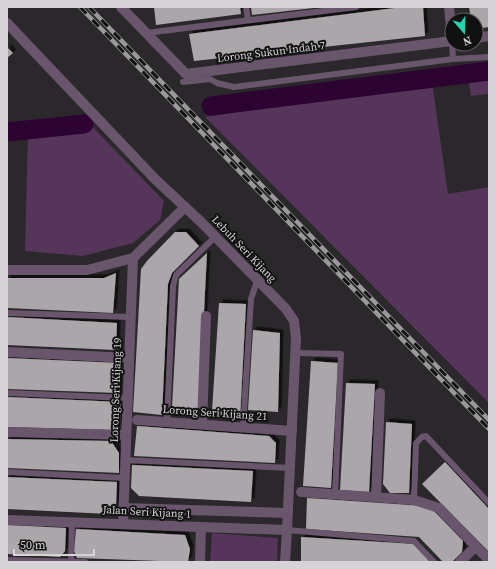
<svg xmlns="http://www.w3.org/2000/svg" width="496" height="569" font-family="'Source Serif 4',serif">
<defs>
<filter id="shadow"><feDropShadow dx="3.5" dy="-3.5" stdDeviation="0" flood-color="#0009"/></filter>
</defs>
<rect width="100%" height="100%" fill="#2b282b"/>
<path fill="#553559" d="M489 75V94L471 96 468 77Z
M432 82 448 194 489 187V403L205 117Z
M89 123 164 201 160 220 133 243 83 256 25 251 28 131Z
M212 533 278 538 277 562H210Z"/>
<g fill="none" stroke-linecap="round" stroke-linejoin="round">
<path stroke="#2d0332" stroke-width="19" d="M211 106 489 71
M7 132 84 124"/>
</g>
<path fill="#aaa6aa" filter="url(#shadow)" d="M154 7H240L241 14 156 25Z
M251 7H313L314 8 252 15Z
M403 7H423L425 36 194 61 189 34Z
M469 7H489V27L476 29V20H471Z
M7 47 13 53 7 58Z
M175 232H186L199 246 172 273 168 284 162 415 133 412 141 269 147 261Z
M207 253 199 409 172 407 179 279Z
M116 273 113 313 7 308V278H104Z
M219 303 246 304 240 419 218 416 212 411Z
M7 317 117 323 116 350 7 345Z
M253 330 280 333 278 412 248 410Z
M7 358 119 363 118 393 7 389Z
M311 361 338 363 331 488 303 486Z
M346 383 375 384 369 492 340 490Z
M7 397 121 402 120 422 113 430 7 427Z
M386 422 412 424 409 493H390L383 484Z
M137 426 269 436 276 443 275 463 134 456Z
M7 439 111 441 119 453V473L7 468Z
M445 462 489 509V552L422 484Z
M132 465 253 471 251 502 139 496 131 488Z
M7 477 117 482 116 505 109 514 7 509Z
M307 498 424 506 435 512 463 541 462 552 452 562H443L419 537 306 529Z
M7 525 66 528 65 551 60 557 7 554Z
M76 529 185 535 190 549 188 562 77 558 74 551Z
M301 537 414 544 430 562H301Z"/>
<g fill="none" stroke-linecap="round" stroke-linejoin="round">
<path stroke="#6a566c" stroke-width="6" d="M246 7 248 19
M146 33 356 7
M452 44 453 59
M183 82 210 79 217 83 234 87 453 59 489 57
M7 313 130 317
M296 353 341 354 335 495
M7 393 127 398
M167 421 173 286 176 275 215 237
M243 427 251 299 257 281
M125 460 290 468
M7 472 124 478
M414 500 416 443 422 437 426 436 489 503
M287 530 414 541 434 562
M7 560 85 562
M71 561 72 521"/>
<path stroke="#6a566c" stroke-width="10" d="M121 7 186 74 452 41
M449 7 452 37
M476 38 489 36
M7 270H87L133 258 185 207
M7 352 129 358
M137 420 292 431
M202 424 206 316
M7 432 126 435
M301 492 414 500 439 508 489 560
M376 497 380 393
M123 508 287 513
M123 523 133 258
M200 562 201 527
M285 562 287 530
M460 562 476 546"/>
<path stroke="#6a566c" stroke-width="10" d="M7 23 155 179 201 222 286 309 294 321 296 338 287 530 7 520"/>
<defs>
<path id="rail" d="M80 7 489 429
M89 7 489 420"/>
</defs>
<use href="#rail" stroke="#9a989a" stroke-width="4.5"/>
<use href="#rail" stroke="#121112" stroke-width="3" stroke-dasharray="9" stroke-linecap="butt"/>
</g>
<g text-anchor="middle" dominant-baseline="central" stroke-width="4" stroke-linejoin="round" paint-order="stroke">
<g font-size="11" fill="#d5d3d5" stroke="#121112">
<text transform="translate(271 52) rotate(-7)">Lorong Sukun Indah 7</text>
<text transform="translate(244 249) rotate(46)">Lebuh Seri Kijang</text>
<text transform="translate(116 390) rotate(-88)">Lorong Seri Kijang 19</text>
<text transform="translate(215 413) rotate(4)">Lorong Seri Kijang 21</text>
<text transform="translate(147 512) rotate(3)">Jalan Seri Kijang 1</text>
</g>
</g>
<rect width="496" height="569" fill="none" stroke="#d5d3d5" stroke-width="16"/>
<g transform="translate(464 32) rotate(160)"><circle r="19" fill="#121112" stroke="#605f60"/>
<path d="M0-3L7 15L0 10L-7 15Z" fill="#23d5af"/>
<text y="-6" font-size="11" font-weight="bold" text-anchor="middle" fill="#d5d3d5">N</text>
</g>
<path d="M14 549v6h80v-6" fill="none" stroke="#d5d3d5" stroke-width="2"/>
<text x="20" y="549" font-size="12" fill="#d5d3d5" stroke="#121112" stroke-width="3" paint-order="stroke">50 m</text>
</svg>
